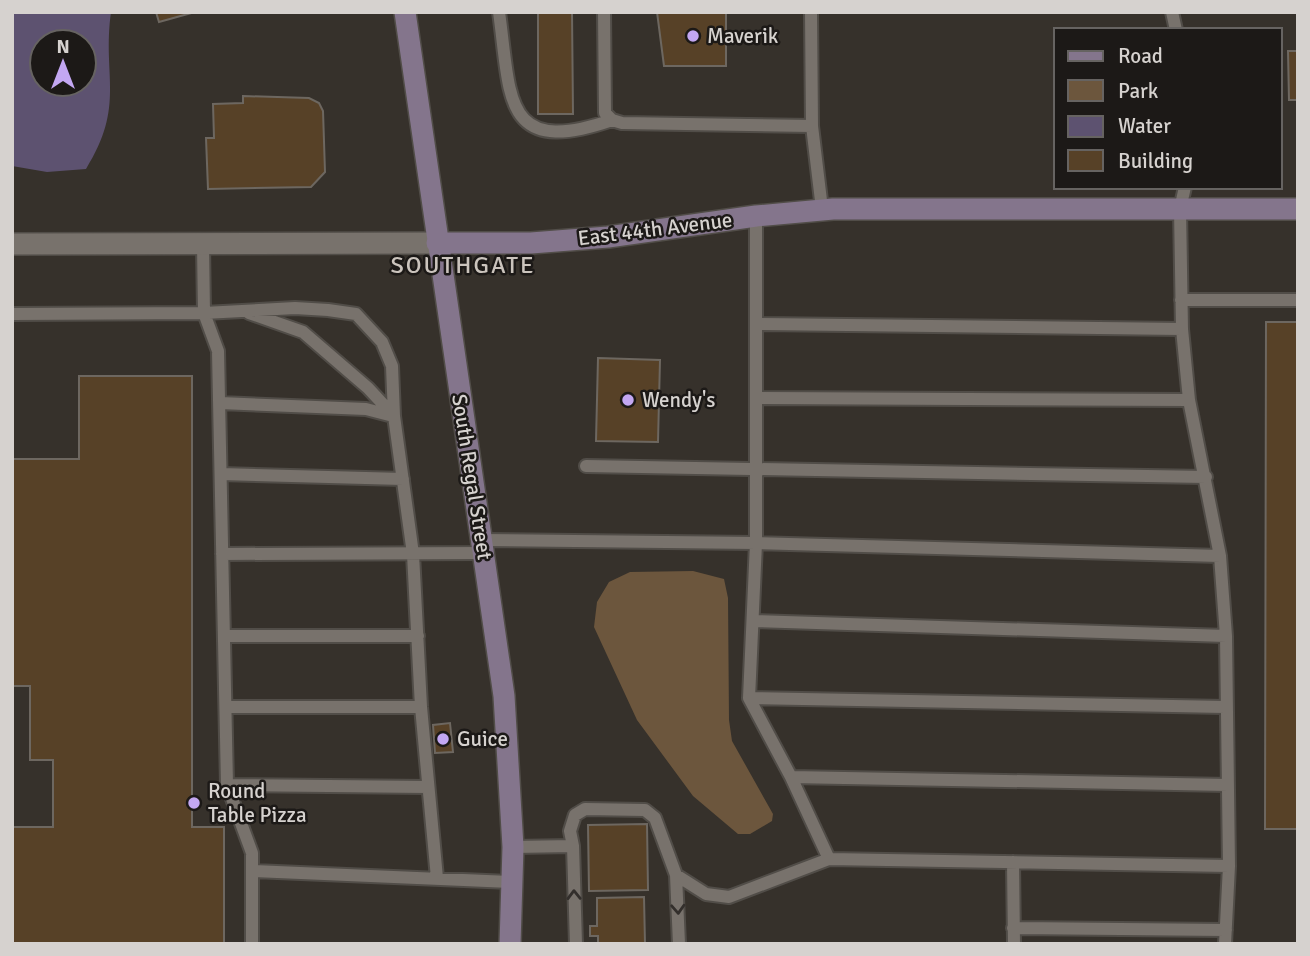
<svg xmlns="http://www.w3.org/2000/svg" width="1310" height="956" font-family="Signika,sans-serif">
<rect width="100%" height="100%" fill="#36312b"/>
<path fill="#6c563d" d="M693 571 724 579 728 598 729 720 732 741 773 814 772 821 750 834H738L693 796 637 720 594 627 597 602 609 582 630 572Z"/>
<path fill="#5d5270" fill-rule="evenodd" d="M12 12H111C102 76 126 105 86 169L47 172 12 166ZM42 42H84V84H42Z"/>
<path fill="#574127" stroke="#6d6760" stroke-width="2" d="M156 12H195L159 22Z
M538 12H572L573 114H538Z
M657 12H726V66H664Z
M1288 51H1298V100H1289Z
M243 96 309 98 319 103 323 111 325 172 311 187 208 189 206 138H214L213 104 243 103Z
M1266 322H1298V829H1265Z
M598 358 660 360 658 442 596 441Z
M79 376H192V827H224V944H12V827H53V760H30V686H12V459H79Z
M450 723 453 752 435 753 433 725Z
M647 824 648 890 589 891 588 825Z
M644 897 645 944H598V936H590V926H597V898Z"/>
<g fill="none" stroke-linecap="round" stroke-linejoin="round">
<defs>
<path id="lane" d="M499 12C511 97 502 158 612 120
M604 12 605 113 612 120 622 123 812 126 822 209
M811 12 812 126
M1172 12 1176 30
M1185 187 1180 209 1182 329 1189 400 1220 556 1226 636 1229 866 829 859 791 777 749 698 756 543 1220 556
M203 244 204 313 295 308 328 310 356 314 382 342 392 366 394 416 413 554 421 707 437 878
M1181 300H1298
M249 313 303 332 368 388 394 416
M12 314 204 313 218 351 227 785 252 853V944
M756 324 1182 329
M757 398 1189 400
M220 403 366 409 393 416
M586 466 1206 477
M221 474 403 479
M482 540 756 543V216
M222 554 484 553
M753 621 1226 636
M224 636H418
M749 698 1225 707
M226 707H421
M791 777 1228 785
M227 785 428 787
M573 846 576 944
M513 847 573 846 570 831 575 815 585 809 645 810 655 818 676 875 706 894 729 897 829 859
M1013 862 1014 944
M252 871 512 882
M676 875 679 944
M1013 928 1226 930
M1225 944 1229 866"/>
<path id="street" d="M12 244 437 243"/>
<path id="secondary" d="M405 12 504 696 513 847 510 944
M437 243H531L608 237 756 216 833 209H1298"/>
</defs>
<use href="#lane" stroke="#514d48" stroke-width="16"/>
<use href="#street" stroke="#514d48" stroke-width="24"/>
<use href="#secondary" stroke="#514d48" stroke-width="24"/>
<use href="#lane" stroke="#78726c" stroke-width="12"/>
<use href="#street" stroke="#78726c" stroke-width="21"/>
<use href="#secondary" stroke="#84758c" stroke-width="21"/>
</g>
<defs><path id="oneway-chevron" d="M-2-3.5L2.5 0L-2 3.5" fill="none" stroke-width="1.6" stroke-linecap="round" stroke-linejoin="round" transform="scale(1.75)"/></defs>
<g stroke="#332f2c">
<use href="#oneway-chevron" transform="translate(574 895) rotate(-91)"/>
<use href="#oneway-chevron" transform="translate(678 909) rotate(87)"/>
</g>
<g fill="#c3a7f2" stroke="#1c1917" stroke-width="2.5">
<circle cx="693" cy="36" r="7"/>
<circle cx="628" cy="400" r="7"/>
<circle cx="443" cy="739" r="7"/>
<circle cx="194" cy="803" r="7"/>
</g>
<g text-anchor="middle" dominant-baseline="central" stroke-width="5" stroke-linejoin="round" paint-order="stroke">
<g font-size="21" fill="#d6d2cf" stroke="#1c1917" text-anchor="start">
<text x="707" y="36">Maverik</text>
<text x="642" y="400">Wendy's</text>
<text x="457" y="739">Guice</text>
<text x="208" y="791">Round<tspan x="208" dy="24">Table Pizza</tspan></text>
</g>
<g font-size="21" fill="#d6d2cf" stroke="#1c1917">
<text transform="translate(655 229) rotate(-7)">East 44th Avenue</text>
<text transform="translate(472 477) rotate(81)">South Regal Street</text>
</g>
<g font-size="24" letter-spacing="2" fill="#cbc4bd" stroke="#1c1917">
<text x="463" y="265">SOUTHGATE</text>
</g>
</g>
<rect width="1310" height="956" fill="none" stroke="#d6d2cf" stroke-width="28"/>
<rect x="1054" y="28" width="228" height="161" fill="#1c1917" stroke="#666361" stroke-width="2"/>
<rect x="1068" y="51" width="35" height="10" fill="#84758c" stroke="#666361" stroke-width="2"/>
<text x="1118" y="63" font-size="21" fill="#d6d2cf">Road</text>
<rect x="1068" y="80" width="35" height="21" fill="#6c563d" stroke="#666361" stroke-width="2"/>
<text x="1118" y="98" font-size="21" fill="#d6d2cf">Park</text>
<rect x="1068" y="116" width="35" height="21" fill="#5d5270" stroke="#666361" stroke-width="2"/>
<text x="1118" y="133" font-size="21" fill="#d6d2cf">Water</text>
<rect x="1068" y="150" width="35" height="21" fill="#574127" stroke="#666361" stroke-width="2"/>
<text x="1118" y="168" font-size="21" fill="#d6d2cf">Building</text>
<g transform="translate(63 63)"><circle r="33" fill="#1c1917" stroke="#666361" stroke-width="2"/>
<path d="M0-5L12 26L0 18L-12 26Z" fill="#c3a7f2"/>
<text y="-10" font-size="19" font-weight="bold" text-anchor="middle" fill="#d6d2cf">N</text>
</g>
</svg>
